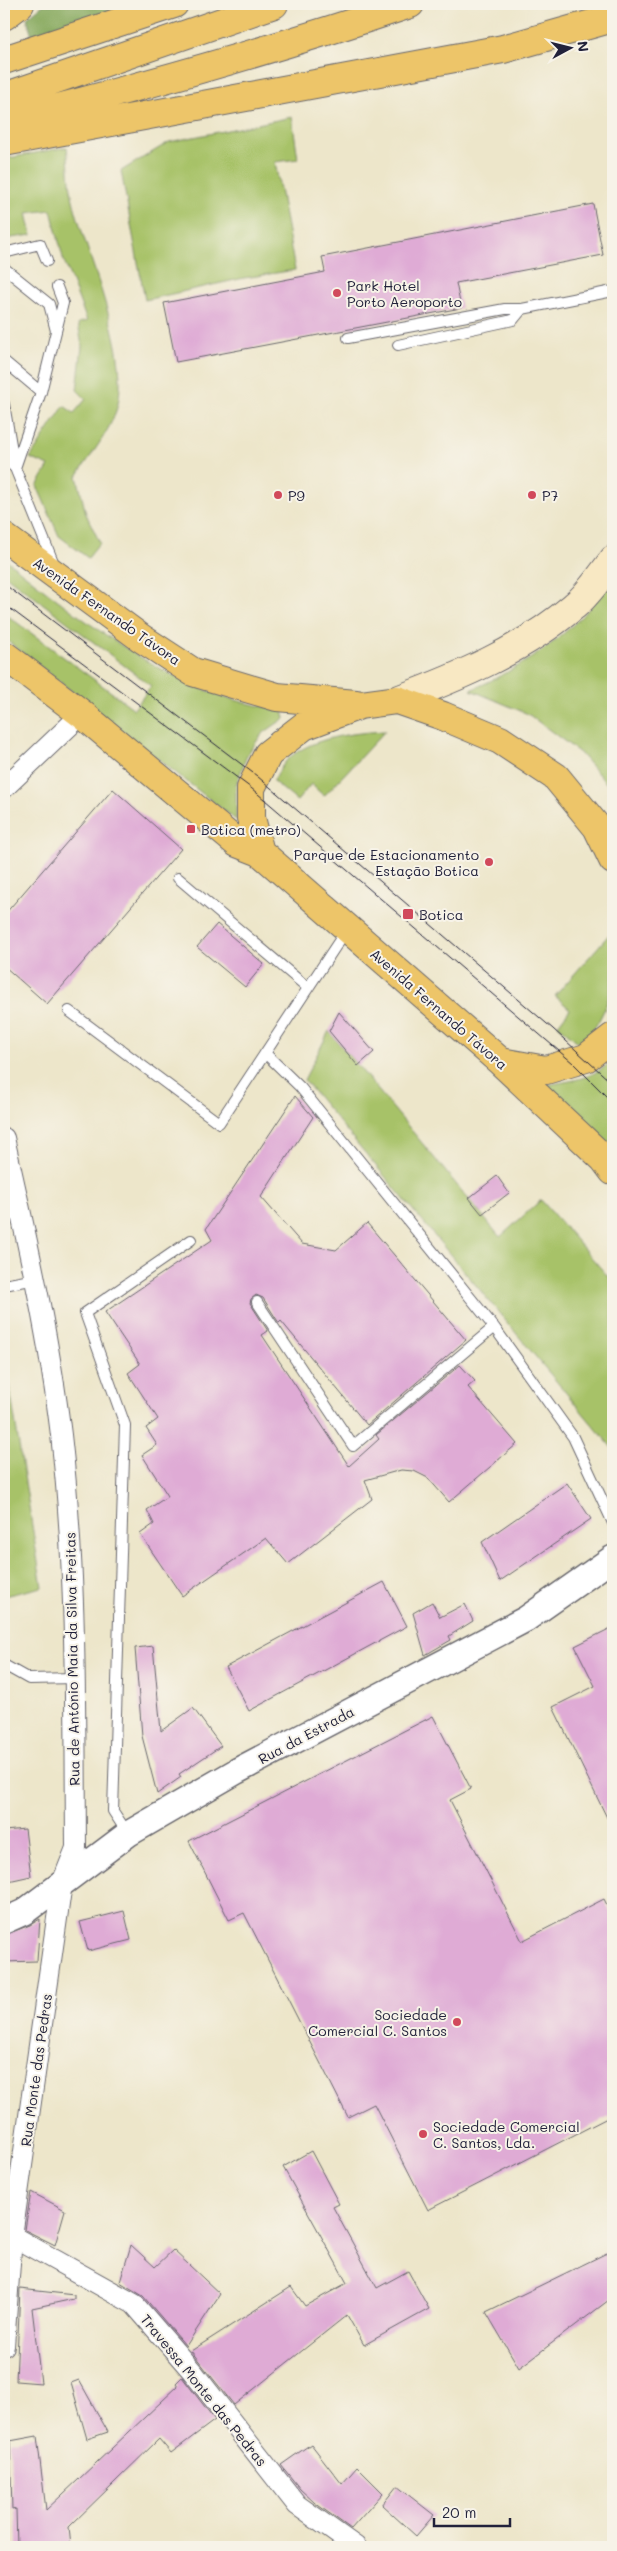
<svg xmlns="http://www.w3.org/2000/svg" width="617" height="2551" font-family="Mali,sans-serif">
<rect width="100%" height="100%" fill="#f7f3e8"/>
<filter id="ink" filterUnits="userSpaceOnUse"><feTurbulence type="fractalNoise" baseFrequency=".02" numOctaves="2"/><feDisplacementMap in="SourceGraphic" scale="10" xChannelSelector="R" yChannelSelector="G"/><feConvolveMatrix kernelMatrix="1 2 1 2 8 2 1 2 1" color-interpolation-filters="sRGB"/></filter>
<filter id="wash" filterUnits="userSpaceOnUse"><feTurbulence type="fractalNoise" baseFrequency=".0096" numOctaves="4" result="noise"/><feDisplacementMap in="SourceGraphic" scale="20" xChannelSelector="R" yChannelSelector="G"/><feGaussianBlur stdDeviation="1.12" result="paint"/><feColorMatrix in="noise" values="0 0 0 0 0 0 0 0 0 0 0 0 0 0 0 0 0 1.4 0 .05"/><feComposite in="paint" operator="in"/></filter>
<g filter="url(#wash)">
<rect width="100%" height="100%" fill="#ede6ca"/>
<path fill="#a7c268" stroke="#647252" d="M292 117 298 159 275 162 295 270 244 278 145 300 121 171 169 142Z
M67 147C69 164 69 183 73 200 86 256 134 357 116 411 108 434 90 456 77 476L86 514 100 543 88 558 59 536 37 486 49 466 30 458 64 406 74 413 86 399 77 390 82 346 78 323 87 321 63 258 51 210 27 213 32 235 4 239V159Z
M4 558C83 620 179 700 283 709L285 718 262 734 247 755 236 785V820L4 638V613L134 709 151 686 4 574Z
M613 579V791L580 753 528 714 471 690C533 662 572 634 613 579Z
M385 731 324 796 311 784 297 801 273 781C278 774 282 764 289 758 314 737 352 733 385 731Z
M613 930C617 972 612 1015 580 1044L558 1025 570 1009 555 996Z
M329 1031 500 1237 541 1200 613 1282V1449L304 1080Z
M613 1060V1150L545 1085C571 1081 593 1079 613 1060Z
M4 1352 42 1587 4 1596Z"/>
<path fill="#85a85c" stroke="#54654c" d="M44 4H134L32 36 27 18Z"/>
<g id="blocks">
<path fill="#dfabd5" d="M593 204 603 255 456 283 461 308 176 362 164 303 325 272 322 257Z
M113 789 181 849 47 1004 4 966V915Z
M217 924 264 964 245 987 197 947Z
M339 1012 374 1052 358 1066 329 1031Z
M295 1096 313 1117 261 1197 302 1244 336 1250 367 1223 466 1340 367 1425 281 1321 279 1323 263 1298 256 1295 251 1299 250 1303 268 1331 262 1335 349 1466 379 1439 376 1435 460 1365 475 1381 468 1387 517 1444 449 1502 428 1478 414 1471 401 1470 365 1480 372 1499 288 1564 266 1538 182 1596 140 1534 154 1524 147 1510 168 1496 142 1455 157 1445 146 1428 158 1419 128 1373 140 1364 105 1312 212 1240 206 1229Z
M497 1176 509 1193 482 1214 469 1198Z
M567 1483 591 1519 500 1581 482 1542Z
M384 1582 407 1626 249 1711 226 1667Z
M432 1602 440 1617 465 1604 473 1621 449 1636 451 1640 425 1655 413 1613Z
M613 1627V1830L553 1707 595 1686 575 1646Z
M153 1646 161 1731 193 1708 221 1746 179 1774 181 1777 157 1794 142 1736 135 1648Z
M433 1716 471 1789 450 1800 522 1941 604 1899 613 1917V2115L428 2210 374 2104 348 2117 244 1913 229 1920 189 1841Z
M25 1829 31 1876 4 1882V1831Z
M124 1911 131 1940 88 1951 80 1922Z
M40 1919 37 1961 4 1962V1935L30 1925Z
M311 2151 339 2204 333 2207 377 2288 408 2271 429 2309 364 2345 347 2315 234 2405 191 2351 291 2287 305 2306 347 2283 283 2167Z
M31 2192 65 2210 55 2245 25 2230Z
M131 2245 155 2267 173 2250 220 2294 186 2346 143 2296 120 2282Z
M613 2250V2297L519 2368 486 2312Z
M20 2289 74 2295V2299L32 2308 41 2383 16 2381Z
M182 2377 215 2420 171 2453 159 2439 69 2527 71 2547H17L16 2509 12 2510 10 2441 37 2436 46 2510 178 2386 176 2383Z
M79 2380 108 2432 87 2439 71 2383Z
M311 2444 342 2484 357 2467 383 2493 351 2529 315 2503 300 2489 281 2465Z
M397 2486 434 2515 416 2536 382 2505Z"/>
</g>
</g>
<g filter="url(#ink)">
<use href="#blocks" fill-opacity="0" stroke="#69676d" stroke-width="1"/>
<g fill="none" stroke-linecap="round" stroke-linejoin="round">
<defs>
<path id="service" d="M4 253 40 244 47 261
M4 268 49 304 56 331
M348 338 505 309H522L613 291
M398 345 513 320 522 309
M4 361 41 392 15 468 4 458
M41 392 63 303 57 287
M4 404 15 468 54 564
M178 878 308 988
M69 1011 219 1123 347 929
M265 1053 300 1087 494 1327 573 1437 613 1523
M4 1285 36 1279
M257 1302 353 1446 494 1327
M4 1665 29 1679 75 1678
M128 1834 113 1811 125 1425 85 1313 191 1240"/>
<path id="minor" d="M4 788 82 714
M4 1138C26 1236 49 1335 61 1435 77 1572 75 1710 76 1848L62 1883 12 2236 4 2346
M12 2236 134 2304 192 2371 297 2505 356 2547"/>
<path id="tertiary" d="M4 1921 24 1912 128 1834 237 1771 526 1619 613 1558"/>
<path id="secondary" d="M397 700C459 677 523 650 574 606 589 594 601 575 613 560"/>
<path id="primary" d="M4 537 141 638 193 672 277 697 356 704
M4 655 82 714 237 843 260 852 501 1062 604 1159 613 1171
M260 852 251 818V788L268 754 304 726 360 705 397 700 443 716 500 740 556 777 597 827 613 860
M501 1062 546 1070 586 1058 613 1037"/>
<path id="motorway" d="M4 16 20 4
M4 60 174 4
M4 97 274 4
M4 122C141 87 276 49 410 4
M4 142 503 49 613 18"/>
</defs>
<use href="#service" stroke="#69676d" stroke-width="12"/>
<use href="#minor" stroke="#69676d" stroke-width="22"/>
<use href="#tertiary" stroke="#69676d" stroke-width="28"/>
<use href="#secondary" stroke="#69676d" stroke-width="30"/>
<use href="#primary" stroke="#69676d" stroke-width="30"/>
<use href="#motorway" stroke="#69676d" stroke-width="30"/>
<use href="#service" stroke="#fff" stroke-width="10"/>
<use href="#minor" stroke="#fff" stroke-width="20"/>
<use href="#tertiary" stroke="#fff" stroke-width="25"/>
<use href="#secondary" stroke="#f8e8c3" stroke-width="28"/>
<use href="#primary" stroke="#edc569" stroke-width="28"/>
<use href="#motorway" stroke="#edc569" stroke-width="28"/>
<path stroke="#22223b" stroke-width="1" d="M4 584 257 776 553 1029 613 1084
M4 604 251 788 573 1063 613 1103"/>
</g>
</g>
<g fill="#d1495b" stroke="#f7f3e8" stroke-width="2">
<circle cx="337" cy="293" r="5"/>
<circle cx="278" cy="495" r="5"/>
<circle cx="532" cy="495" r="5"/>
<rect x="186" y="824" width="10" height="10" rx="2.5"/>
<circle cx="489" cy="862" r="5"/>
<rect x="402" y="908" width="12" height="12" rx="2.5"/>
<circle cx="457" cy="2022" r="5"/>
<circle cx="423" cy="2134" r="5"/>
</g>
<g text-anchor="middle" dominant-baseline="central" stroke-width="4" stroke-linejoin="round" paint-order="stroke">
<g font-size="14" fill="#22223b" stroke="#f7f3e8" text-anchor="start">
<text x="347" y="285">Park Hotel<tspan x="347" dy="16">Porto Aeroporto</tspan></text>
<text x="288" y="495">P9</text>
<text x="542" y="495">P7</text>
<text x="201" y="829">Botica (metro)</text>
<text x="479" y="854" text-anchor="end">Parque de Estacionamento<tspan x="479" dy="16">Estação Botica</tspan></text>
<text x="419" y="914">Botica</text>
<text x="447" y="2014" text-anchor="end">Sociedade<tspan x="447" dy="16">Comercial C. Santos</tspan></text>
<text x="433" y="2126">Sociedade Comercial<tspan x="433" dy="16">C. Santos, Lda.</tspan></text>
</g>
<g font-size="14" fill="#22223b" stroke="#f7f3e8">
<text transform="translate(107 611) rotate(35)">Avenida Fernando Távora</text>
<text transform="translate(439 1009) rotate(41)">Avenida Fernando Távora</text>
<text transform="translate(72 1659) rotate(-91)">Rua de António Maia da Silva Freitas</text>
<text transform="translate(306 1735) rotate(-28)">Rua da Estrada</text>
<text transform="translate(36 2070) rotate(-82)">Rua Monte das Pedras</text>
<text transform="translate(204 2390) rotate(51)">Travessa Monte das Pedras</text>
</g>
</g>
<rect width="617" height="2551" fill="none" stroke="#f7f3e8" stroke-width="20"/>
<g transform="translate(570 48) rotate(83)" stroke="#f7f3e8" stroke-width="4" paint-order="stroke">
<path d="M0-4L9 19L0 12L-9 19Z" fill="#22223b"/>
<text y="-8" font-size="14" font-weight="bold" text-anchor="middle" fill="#22223b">N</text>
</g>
<path d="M434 2518v8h76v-8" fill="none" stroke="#22223b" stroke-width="2.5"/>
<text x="442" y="2518" font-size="15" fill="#22223b" stroke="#f7f3e8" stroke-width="4" paint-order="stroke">20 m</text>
</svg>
